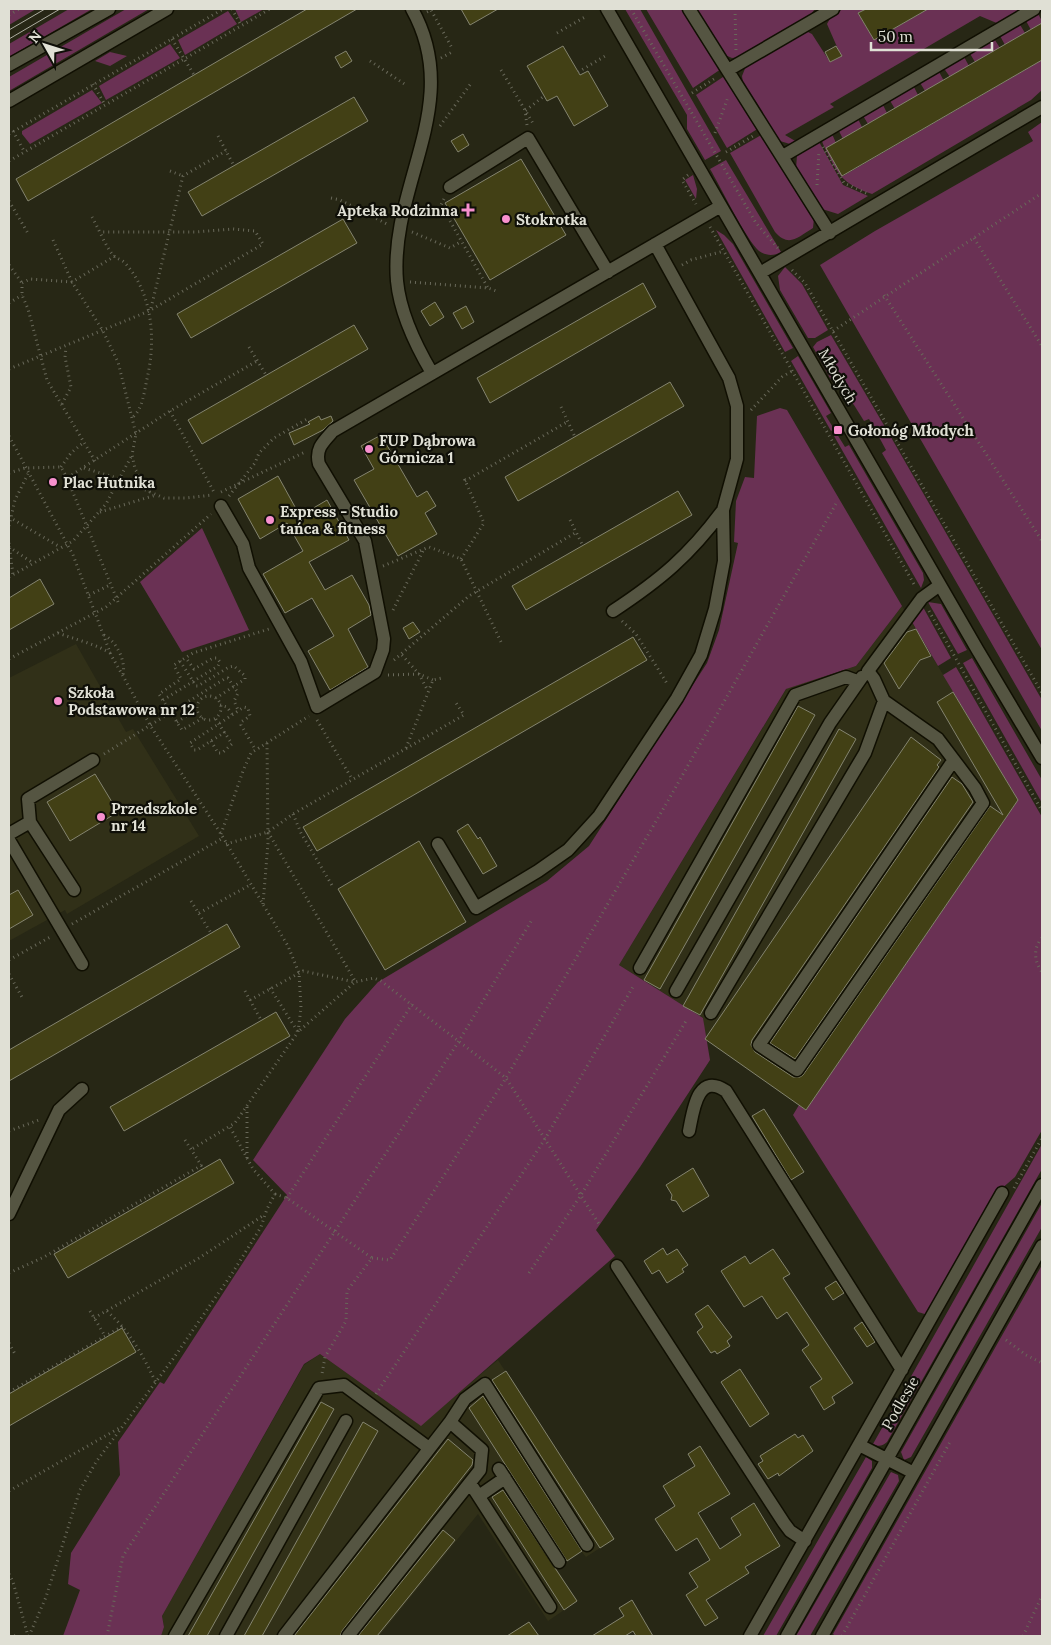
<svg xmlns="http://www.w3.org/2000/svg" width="1051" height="1645" font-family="Lora,serif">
<rect width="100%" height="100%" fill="#272715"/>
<path fill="#313018" d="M902 606 1018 800 806 1110 705 1039 703 1018 619 965 787 688 856 666Z
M76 644 126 732 133 729 199 836 67 914 65 910 9 941V678Z
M320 1354 420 1425 498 1360 614 1539 586 1557 581 1551 556 1568 577 1601 548 1621 478 1514 379 1636H161L164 1626 162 1616 304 1365Z"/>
<path fill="#6a3154" d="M9 9H36L9 25Z
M69 9H92L9 57V44Z
M126 9H149L9 91V77Z
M235 9H264L241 22Z
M625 9H640L721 151 705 160 687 129V115Z
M646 9H683L721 69 693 88Z
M694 9H815L810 15 740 57 732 58 725 55Z
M843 9H866L858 13 874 40 928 9H1025L999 24 980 16 830 104 834 107 785 135 797 142 790 144 780 141 743 83 742 76 746 66 806 31 812 34 830 62 841 56 827 24 832 15Z
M228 11 237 24 185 55 178 40Z
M1037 12 1042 21V26L1041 24 1031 30 1025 19Z
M1019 23 1025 33 1005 45 999 34Z
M993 37 1000 48 975 62 969 52Z
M170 44 180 58 106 100 99 86Z
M110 52 127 56 110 66 95 61Z
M963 55 969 66 950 77 943 67Z
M1042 60V90L1031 100 872 194C840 183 838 174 823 144L821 138 832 134 836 143 843 176Z
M938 70 944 81 925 91 919 81Z
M726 75 759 128 727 148 696 95Z
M913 85 918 95 895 109 889 99Z
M92 90 102 103 30 144 22 134V131Z
M882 103 887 113 868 124 862 114Z
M857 117 862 127 843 139 838 129Z
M1042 122V650L820 265 875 231 1033 141 1028 132Z
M763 134 814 218 813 228C798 237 789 248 775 232L730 153Z
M818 140 843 185 868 196 838 214 822 209 796 169 797 155Z
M726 160 781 252C774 256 766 256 759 251 747 241 720 186 710 169Z
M693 175 697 189 696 199 685 180Z
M716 230 724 235 733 244 793 348 785 352Z
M785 267 802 284 828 330 815 338H808L780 290 778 276Z
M831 335 885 427 876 432 869 419 864 421 854 405 830 378 813 347 817 342Z
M798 356 831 413 826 416 834 429 831 431 791 361Z
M780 408 787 410 902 606 856 666 786 689 619 965 703 1018 710 1060 640 1167 596 1230 615 1256 421 1426 320 1354 304 1364 162 1616 164 1627 161 1636H63L80 1590 68 1584 71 1553 120 1475 118 1442 160 1382 164 1384 287 1195 253 1160 345 1019 378 982 547 881 589 846 707 663 719 630 738 543 734 542 736 501 745 477 754 478 757 416Z
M888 432 1042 700V731L882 453 886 450 879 437Z
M837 434 845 447 849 445 923 573 924 580 921 588 834 436Z
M202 528 249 630 182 652 140 582Z
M928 602 941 604 967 650 958 654Z
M923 607 951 658 938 666 912 622Z
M972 658 1042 780V803L963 663Z
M956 667 1042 817V1130L1015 1177 1000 1190 928 1315 918 1312 793 1115 799 1105 806 1110 1018 800 943 675Z
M1042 1144V1169L887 1442C883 1446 878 1447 873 1444Z
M1042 1203V1227L911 1457 904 1460 901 1452Z
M1042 1265V1636H835L833 1634Z
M866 1457 872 1461V1468L776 1636H763Z
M891 1472 898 1475 899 1481 810 1636H796Z"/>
<path fill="#424015" stroke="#84846f" d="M307 9H357L28 201 16 179Z
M461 9H498L470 25Z
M866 9H928L874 40 858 13Z
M1042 23V60L842 176 826 148Z
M563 46 580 75 588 71 608 106 574 126 557 96 547 101 527 66Z
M836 46 842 56 830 62 825 52Z
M346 51 352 61 341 68 335 57Z
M354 97 368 121 202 216 188 192Z
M463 134 469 145 458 152 451 141Z
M521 159 566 235 490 280 445 203Z
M343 219 357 243 191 338 177 314Z
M643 283 656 307 490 403 477 378Z
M435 302 444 317 430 326 421 311Z
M466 306 474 322 462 329 453 313Z
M354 325 368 349 202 444 188 420Z
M670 382 684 406 518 501 505 477Z
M319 416 321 420 331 416 333 421 323 430 294 445 289 433 310 424 308 422Z
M381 435 417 497 427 491 436 506 425 513 437 534 398 556 354 480 374 469 361 446Z
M278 476 300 516 327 500 349 540 309 562 325 590 352 575 369 605 371 615 348 629 368 667 330 690 308 651 334 636 312 598 285 613 263 574 303 551 287 523 260 539 238 499Z
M678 491 692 515 526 610 512 586Z
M40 579 54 604 9 630V598Z
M413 622 420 632 409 639 403 628Z
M916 629 931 656 920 660 899 689 884 663 907 632Z
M633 637 647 660 317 851 303 827Z
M953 692 1018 800 806 1110 705 1039 911 737 941 760 937 765 939 767 752 1040 751 1045 755 1052 793 1077H800L803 1075 990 806 1003 815 937 702Z
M798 706 815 715 660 989 644 980Z
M839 729 856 739 700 1015 683 1006Z
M95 774 118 812 70 841 47 802Z
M952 777 962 784 973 802 795 1059 770 1043Z
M468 824 478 839 480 837 497 866 483 874 457 831Z
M419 841 466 922 385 970 338 889Z
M18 890 33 915 9 929V895Z
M227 924 240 947 9 1081V1050Z
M276 1012 290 1036 124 1131 110 1107Z
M764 1109 804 1172 791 1180 752 1116Z
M220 1159 234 1183 68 1278 54 1254Z
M693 1168 709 1196 683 1212 676 1201 671 1200 672 1195 666 1185Z
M663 1248 667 1255 677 1249 688 1265 682 1269 684 1272 667 1283 659 1270 652 1274 644 1261Z
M773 1249 790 1274 783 1278 853 1383 832 1397 835 1403 824 1410 810 1387 822 1379 802 1350 809 1345 787 1312 777 1319 762 1296 744 1307 721 1271 745 1256 750 1264Z
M836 1281 844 1293 833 1300 825 1288Z
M708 1305 732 1337 727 1341 730 1346 717 1354 715 1351 711 1353 697 1332 703 1327 695 1314Z
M862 1322 875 1342 867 1347 854 1328Z
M122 1328 136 1352 9 1426V1394Z
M740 1369 769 1414 750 1427 721 1382Z
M506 1371 614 1539 600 1548 492 1380Z
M483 1396 582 1551 567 1561 469 1408Z
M321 1402 334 1409 207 1636H188Z
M363 1422 378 1431 262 1636H244Z
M795 1434 798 1438 803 1435 813 1451 779 1476 778 1473 768 1479 758 1464 763 1461 760 1456Z
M448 1439 473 1460 472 1465 342 1631 340 1636H294Z
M700 1446 730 1494 698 1513 720 1549 741 1535 731 1518 754 1503 780 1546 745 1567 749 1573 706 1600 718 1618 705 1626 686 1595 698 1587 689 1573 710 1560 697 1538 676 1551 655 1519 675 1506 663 1486 695 1466 688 1454Z
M503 1490 577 1601 564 1610 492 1497Z
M443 1530 455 1540 377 1636H358Z
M632 1600 653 1636H636L633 1631 625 1636H592L624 1616 619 1608Z
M529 1622 539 1636H507Z"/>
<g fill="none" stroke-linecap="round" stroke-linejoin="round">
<defs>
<path id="minor" d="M412 9C465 104 389 185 397 281 400 313 416 346 432 373
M607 9 977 649 1042 758
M689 9 830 233
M9 65 109 9
M728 70 833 9
M9 101 167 9
M783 156 1034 9
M450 187 528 138 608 272
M760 273 1042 107
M221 506 243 544 249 568 301 662 317 707 375 672 383 650 384 639 365 541 319 464C315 449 323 442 333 431L721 206
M940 585 922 598 868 671 874 679 884 701 938 739 975 788 983 803 797 1070 759 1045 953 761
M613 611C660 580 689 556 723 510
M30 822 74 890
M9 834 30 822 28 799 93 760
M9 840 82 964
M438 844 476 908 538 871 568 850 599 816 677 698 701 655 715 609 724 561 723 510 737 459V406L729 378 655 244
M640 968 795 695 846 677 857 681
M676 991 830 723 862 677
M711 1013 865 753 884 701
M689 1131C693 1112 697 1071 726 1091L902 1370
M9 1214 59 1110 82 1089
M617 1266 784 1523 790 1531 805 1541
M450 1422 465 1399 485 1384 587 1545
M859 1445 914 1473
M499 1469 559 1562
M470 1483 550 1607
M479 1496 505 1478
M175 1636 319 1388 344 1385 429 1448
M226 1636 346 1421
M284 1636 450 1422 482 1450 480 1470 348 1636
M750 1636 1002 1193
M787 1636 1042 1185
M822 1636 1042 1246"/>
</defs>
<use href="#minor" stroke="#100f02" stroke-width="15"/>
<path stroke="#69695a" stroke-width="3" stroke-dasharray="1 4" stroke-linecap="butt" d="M232 9 241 25
M631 9 756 223 778 248
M735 9 736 51
M427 12 431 10 452 48
M9 15 19 9
M557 33 585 17
M172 39 194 75
M441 58 454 51
M370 61 406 85
M501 70 534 125
M578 72 607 55
M93 84 105 105
M692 93 717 77
M527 125 525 111 544 96
M440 126 472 82
M13 131 24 151
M715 133 728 97
M9 134 223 9
M218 136 234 166
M823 147 844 183 868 194
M726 152 753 136
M9 161 270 9
M170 171 183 176
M688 175 682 180 696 204
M817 185 819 151
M331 198 340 200 387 224
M444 199 441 205 488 288
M9 201 29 235
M92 217C98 227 107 250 115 257 118 259 122 260 125 263 153 294 156 340 147 379 144 392 143 408 133 417
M710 227 915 586
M412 232 450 248 462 241
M974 238 1042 346
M53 240 72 282 103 331 118 362 136 434 132 455 135 469 150 492
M9 265 22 283
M682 265 691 260 724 251
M792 270 805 283 1042 693
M410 282 488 288 499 292
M884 295 1042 541
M9 303 22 295
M151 308 183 176 226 151
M833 331 1042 193
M249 347 266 375
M9 369 149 311 263 244 255 231 233 229 195 232H101
M62 404 71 387 65 357 66 347
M561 407 575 437
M751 410 782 377 792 371
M170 411 215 494
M9 436 73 555 111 655 123 676 150 725 221 834 288 946 299 973 301 1008 298 1032 235 1123 192 1149
M95 461 47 380 28 309 22 295V283L30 279 72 282 115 256
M61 467 71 453 84 442
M84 468 120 479 164 498H186L212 495
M9 473 25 468 61 467 67 478
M465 481 567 422
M221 492 305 452
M229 496 255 463 259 453 274 438 309 418
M100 512 156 495
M9 517 60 547
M570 520 583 546
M9 526 15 500 28 474
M9 543 13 575
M9 547 33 563
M461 559 484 523 464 478
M383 566 429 547 461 559 501 642
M9 577 73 541 106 504 132 455
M89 595 110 585
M118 602 67 478 170 411 257 361
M393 610 423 551
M929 611 1042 811
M622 621 636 634 668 685
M58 633C71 638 102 646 111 654
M104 635C117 642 126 661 123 675
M402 655 419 674 428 691
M9 659 106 607 211 514
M394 660 469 596 575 533
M180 661 196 686H198L229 667 234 666 245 676V679L216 698
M388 675 419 674 433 680
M197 708a12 12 0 1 1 24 0a12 12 0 1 1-24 0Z
M163 700 218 666 220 662 217 658H213L194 669 186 658
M220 705 227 707 232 714
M203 718 182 730 159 694 181 679 174 665 193 653 269 629
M317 720 352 779
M177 722 197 709
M225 732 197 750H194L190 743 244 707 248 708 250 716 241 722V725L255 749
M211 741 218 753H222L232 744 215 718
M406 748 433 680 442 678
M104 754 226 678H228L238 693 234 701 238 710
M293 814 301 833 333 887
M268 832 355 981
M221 834 243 771 251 753 309 716
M226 844 268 832 293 814 464 715 456 703
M191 901 211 933
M263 904 268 843 267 742
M199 913 250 885
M72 924 223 838
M1042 938C1033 948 1034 961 1042 972
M9 960 52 936
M9 974 23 999
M270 988 298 1032 355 982
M245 991 261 1020
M250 1000 303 971 355 982 374 978 381 981 506 1078 599 1224
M247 1107V1158
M9 1131 39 1120
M185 1140 203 1168
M1014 1188 1042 1138
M275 1194 287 1198 372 1258 347 1291 346 1321 325 1357 322 1374
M287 1198 412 1004
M372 1258 390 1260 506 1078 669 799 837 502
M9 1273 44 1257 202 1165
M529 1273 581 1195 686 1021
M90 1311 105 1336
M107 1311C130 1332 143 1355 156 1383
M94 1318 199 1258 264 1215
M1006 1340 1026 1355 1042 1363
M9 1343 15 1354
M9 1392 123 1326
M376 1394 545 1139 634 985
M9 1491 121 1427
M9 1574 13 1582 28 1636
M9 1635 16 1636
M29 1636 46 1597 80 1490 96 1462 173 1359 233 1272 261 1227 267 1209 275 1194 253 1169 230 1127
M107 1636 123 1556 459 1041 533 918
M842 1636 950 1442
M1023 1636 1042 1596"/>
<use href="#minor" stroke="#555542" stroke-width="12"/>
<path stroke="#adada1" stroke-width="1" d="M9 30 45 9
M9 39 60 9"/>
</g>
<g fill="#f790cd" stroke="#0f0f08" stroke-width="2">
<path d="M465.5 202.5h5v5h5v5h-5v5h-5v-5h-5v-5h5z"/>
<circle cx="506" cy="219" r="5"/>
<rect x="833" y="425" width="10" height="10" rx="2.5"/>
<circle cx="369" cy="449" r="5"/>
<circle cx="53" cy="482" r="5"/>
<circle cx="270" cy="520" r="5"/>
<circle cx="58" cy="701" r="5"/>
<circle cx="101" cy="817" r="5"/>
</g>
<g text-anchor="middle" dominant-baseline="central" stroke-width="4.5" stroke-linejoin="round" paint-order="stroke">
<g font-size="15" font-weight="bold" fill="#e0e0d5" stroke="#0f0f08" text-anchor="start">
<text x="458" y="210" text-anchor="end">Apteka Rodzinna</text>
<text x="516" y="219">Stokrotka</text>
<text x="848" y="430">Gołonóg Młodych</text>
<text x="379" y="440">FUP Dąbrowa<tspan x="379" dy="17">Górnicza 1</tspan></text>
<text x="63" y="482">Plac Hutnika</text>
<text x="280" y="511">Express - Studio<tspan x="280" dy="17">tańca &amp; fitness</tspan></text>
<text x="68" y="692">Szkoła<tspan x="68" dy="17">Podstawowa nr 12</tspan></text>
<text x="111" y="808">Przedszkole<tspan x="111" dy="17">nr 14</tspan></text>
</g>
<g font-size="15" fill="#e0e0d5" stroke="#0f0f08">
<text transform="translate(838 376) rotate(60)">Młodych</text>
<text transform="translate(900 1403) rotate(-60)">Podlesie</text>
</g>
</g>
<rect width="1051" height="1645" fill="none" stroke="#e0e0d5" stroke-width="20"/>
<g transform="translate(45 45) rotate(309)" stroke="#0f0f08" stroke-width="4" paint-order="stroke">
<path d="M0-4L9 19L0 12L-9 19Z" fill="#e0e0d5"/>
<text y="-8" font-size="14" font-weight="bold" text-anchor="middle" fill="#e0e0d5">N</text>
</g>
<path d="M871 42v8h121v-8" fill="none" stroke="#e0e0d5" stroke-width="2.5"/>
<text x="878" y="42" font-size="15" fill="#e0e0d5" stroke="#0f0f08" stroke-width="4" paint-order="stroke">50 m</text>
</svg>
